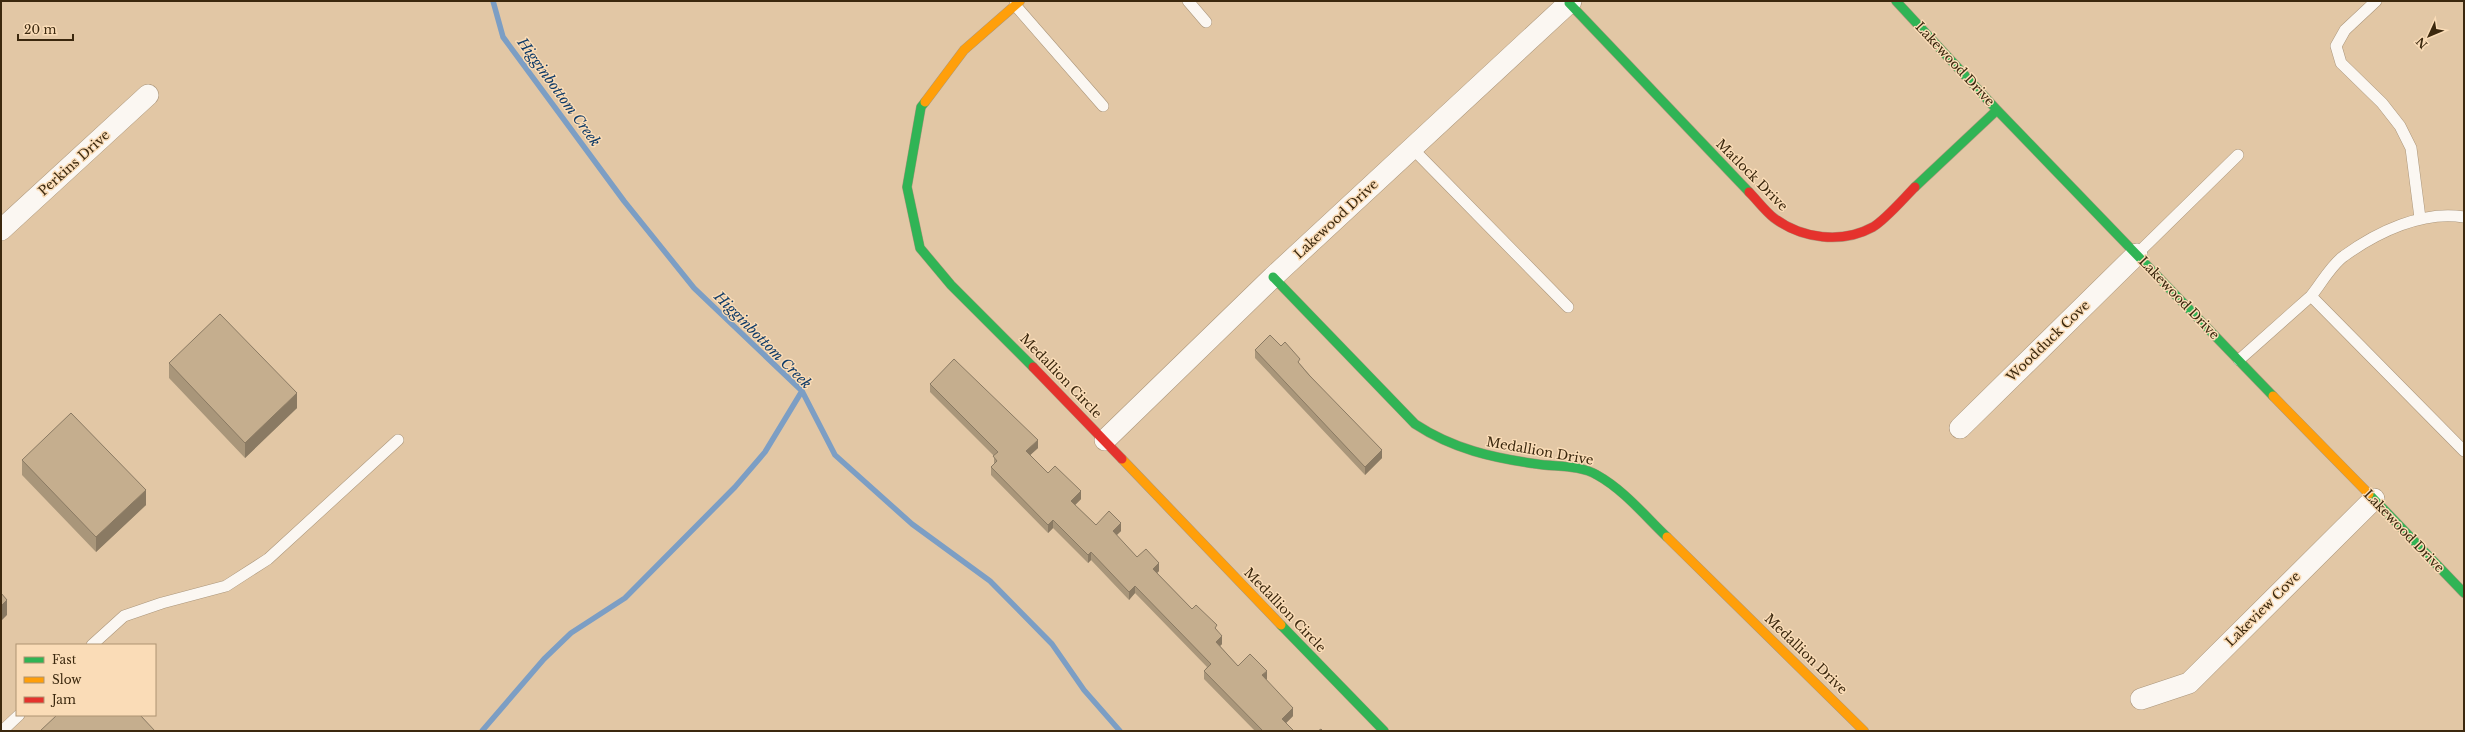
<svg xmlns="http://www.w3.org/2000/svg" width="2465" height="732" font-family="'Libre Baskerville',serif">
<rect width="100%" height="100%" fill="#e2c7a5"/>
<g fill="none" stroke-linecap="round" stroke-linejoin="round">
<path stroke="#7c9ec4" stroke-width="5.5" d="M493 1 503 37 624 201 694 288 802 391 835 455 912 524 990 581 1052 644 1084 690 1120 731
M482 731 544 659 571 633 625 598 735 487 765 452 802 391"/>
<defs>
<path id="lane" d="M1188 1 1206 22
M2376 1 2345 30 2336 46 2341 63 2382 103 2400 126 2411 148 2420 218
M1015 5 1103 106
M1412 148 1568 307
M2137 254 2238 155
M2311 296C2321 284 2331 265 2344 256 2377 232 2423 210 2464 217
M2239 360 2311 296 2464 451
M92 645 124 616 162 603 226 586 268 559 398 440
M2 731 19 715"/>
<path id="street" d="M1 230 148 95
M1960 428 2137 254
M1105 440 1273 277 1571 1
M2141 699 2189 683 2374 499"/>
<path id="fast" d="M1896 1 1997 110 2273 396
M1569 3 1749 192
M925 102 921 107 907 187 920 248 951 285 1033 367
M1915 187 1997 110
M1273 277 1415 424C1453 449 1493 458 1537 464 1556 467 1580 465 1597 475 1624 490 1645 516 1667 537
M2369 494 2464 593
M1281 625 1384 731"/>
<path id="slow" d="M925 102 964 50 1020 1
M2273 396 2369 494
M1122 459 1281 625
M1667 537 1864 731"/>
<path id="jam" d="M1749 192C1757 200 1765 211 1774 218 1802 239 1842 244 1873 227 1886 219 1903 199 1915 187
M1033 367 1122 459"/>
</defs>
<use href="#lane" stroke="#ab967b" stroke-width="12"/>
<use href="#street" stroke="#ab967b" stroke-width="22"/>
<use href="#fast" stroke="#ab967b" stroke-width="10"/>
<use href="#slow" stroke="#ab967b" stroke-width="10"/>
<use href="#jam" stroke="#ab967b" stroke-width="10"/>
<use href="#lane" stroke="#fbf7f2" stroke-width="11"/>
<use href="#street" stroke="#fbf7f2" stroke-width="21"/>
<use href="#fast" stroke="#30b455" stroke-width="9"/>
<use href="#slow" stroke="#ff9f0a" stroke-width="9"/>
<use href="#jam" stroke="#e5322d" stroke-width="9"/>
</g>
<path fill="#a9967a" d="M1255 350 1300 364 1382 458 1365 475 1255 358Z
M169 363 297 408 245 458 169 378Z
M930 384 1038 448 1030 455 1048 473 1081 499 1075 505 1096 525 1121 531 1116 535 1137 557 1159 571 1157 573 1192 609 1217 630 1222 644 1220 646 1238 666 1267 679H1266L1293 716 1286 723 1294 731H1255L1204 679V671L1207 667 1135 593 1129 600 1091 560 1088 563 1053 528 1048 533 991 475V467L994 465V456L930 392Z
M22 460 146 505 96 552 22 475Z"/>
<path fill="#8a7a63" d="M297 393V408L245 458V443Z
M1038 440V448L1026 459V451Z
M1382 450V458L1365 475V467Z
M146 490V505L96 552V537Z
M1081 491V499L1071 509V501Z
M1053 520V528L1048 533V525Z
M1121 523V531L1113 539V531Z
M1091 552V560L1088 563V555Z
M1159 563V571L1153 577V569Z
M1135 586V593L1129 600V592Z
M7 600V615L1 621V606Z
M1222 636V644L1216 650V642Z
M1267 671V679L1262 683V675Z
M1293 708V716L1282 727V719Z"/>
<path fill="#c5ae8e" stroke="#8a7a63" d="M220 314 297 393 245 443 169 363Z
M1270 335 1281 346 1285 342 1300 359 1298 362 1309 375 1382 450 1365 467 1255 350Z
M954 359 1038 440 1026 451 1048 473 1055 466 1081 491 1071 501 1096 525 1109 511 1121 523 1113 531 1137 557 1146 549 1159 563 1153 569 1192 609 1196 605 1217 625 1215 628 1222 636 1216 642 1238 666 1250 654 1267 671 1262 675 1293 708 1282 719 1294 731H1263L1204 671 1211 664 1135 586 1129 592 1091 552 1088 555 1053 520 1048 525 991 467 997 461 993 456 998 452 930 384Z
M71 413 146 490 96 537 22 460Z
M1 593 7 600 1 606Z
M57 715H140L155 731H40Z
M1321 729 1323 731H1318Z"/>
<g text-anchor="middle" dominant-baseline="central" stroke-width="3" stroke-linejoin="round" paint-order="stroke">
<g font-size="13" fill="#3b280e" stroke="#fadcb7">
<text transform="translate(1955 64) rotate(47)">Lakewood Drive</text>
<text transform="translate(74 163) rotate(-42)">Perkins Drive</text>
<text transform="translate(1752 175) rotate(45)">Matlock Drive</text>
<text transform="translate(1336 219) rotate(-43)">Lakewood Drive</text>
<text transform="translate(2179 298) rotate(46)">Lakewood Drive</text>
<text transform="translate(2048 341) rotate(-44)">Woodduck Cove</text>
<text transform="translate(1061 376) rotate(46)">Medallion Circle</text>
<text transform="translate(1540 451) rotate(10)">Medallion Drive</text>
<text transform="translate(2404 531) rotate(46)">Lakewood Drive</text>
<text transform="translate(2263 609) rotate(-45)">Lakeview Cove</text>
<text transform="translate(1285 610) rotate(46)">Medallion Circle</text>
<text transform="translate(1806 654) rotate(44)">Medallion Drive</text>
</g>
<g font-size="14" font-style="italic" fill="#0e3a67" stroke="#fadcb7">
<text transform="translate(559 92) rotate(54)">Higginbottom Creek</text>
<text transform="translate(763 340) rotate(45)">Higginbottom Creek</text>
</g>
</g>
<rect width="2465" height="732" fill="none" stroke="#3b280e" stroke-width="4"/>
<rect x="16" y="644" width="140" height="72" fill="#fadcb7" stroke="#ae9473"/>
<rect x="24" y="657" width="20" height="6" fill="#30b455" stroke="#ae9473"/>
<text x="52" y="664" font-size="12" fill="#3b280e">Fast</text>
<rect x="24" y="677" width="20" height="6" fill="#ff9f0a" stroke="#ae9473"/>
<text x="52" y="684" font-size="12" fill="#3b280e">Slow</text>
<rect x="24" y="697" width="20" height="6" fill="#e5322d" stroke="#ae9473"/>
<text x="52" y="704" font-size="12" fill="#3b280e">Jam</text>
<g transform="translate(2429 36) rotate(226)" stroke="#fadcb7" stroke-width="3" paint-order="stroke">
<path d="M0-3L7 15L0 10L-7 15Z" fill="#3b280e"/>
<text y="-6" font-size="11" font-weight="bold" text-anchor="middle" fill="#3b280e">N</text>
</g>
<path d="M18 34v6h55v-6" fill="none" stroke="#3b280e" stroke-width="2"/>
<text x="24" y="34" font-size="12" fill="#3b280e" stroke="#fadcb7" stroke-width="3" paint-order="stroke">20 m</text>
</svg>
